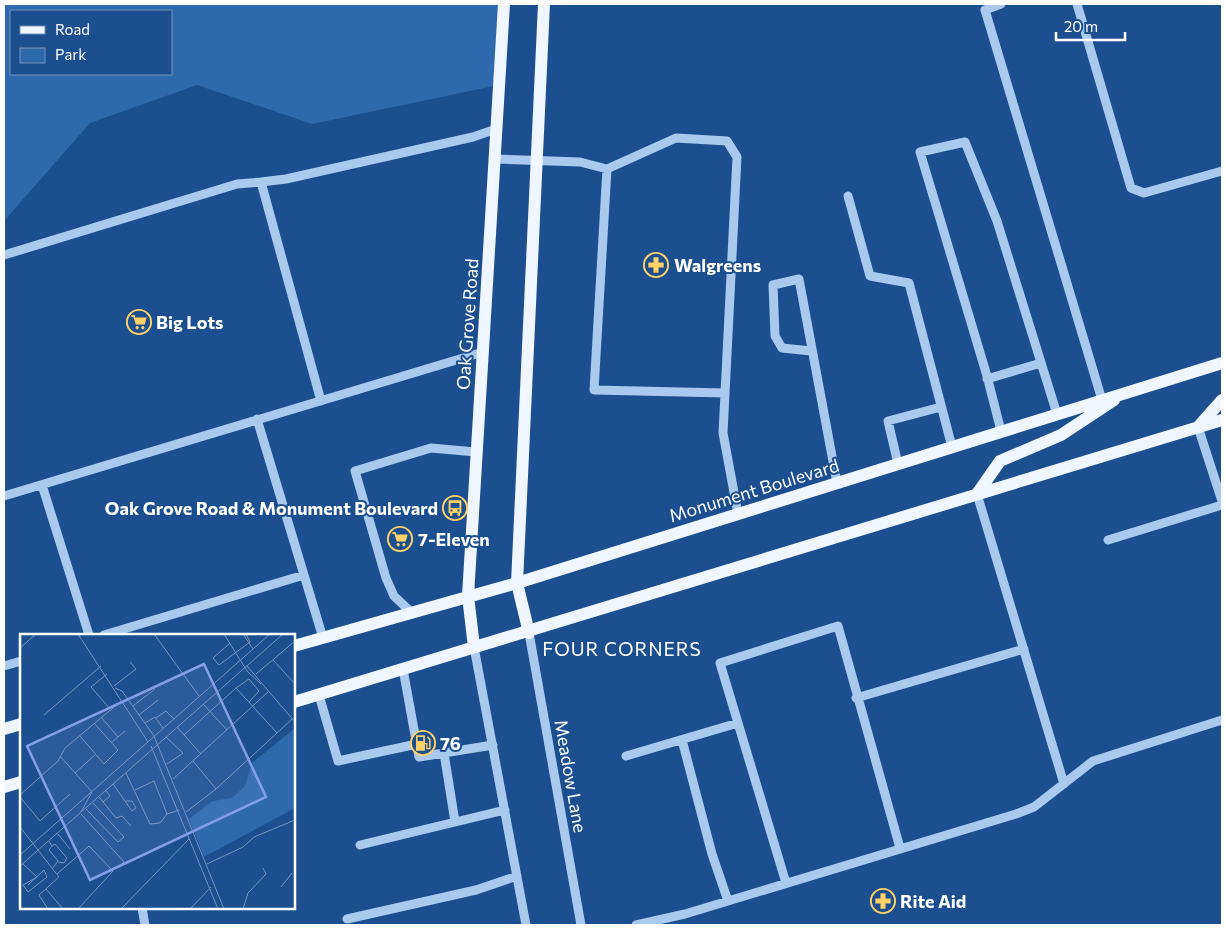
<svg xmlns="http://www.w3.org/2000/svg" width="1226" height="929" font-family="Commissioner,sans-serif">
<rect width="100%" height="100%" fill="#1b4f8f"/>
<path fill="#2e69ad" fill-rule="evenodd" d="M4 4H504L499 85 312 124 197 85 90 123 4 221ZM11 11H171V74H11Z"/>
<g fill="none" stroke-linecap="round" stroke-linejoin="round">
<path stroke="#a9c9ee" stroke-width="9" d="M1001 4 985 10 1102 400
M1077 4 1131 188 1144 193 1222 171
M494 159 580 162 607 169 676 138 727 141 737 157 723 433 738 514
M607 169 594 390 725 393
M848 196 870 276 909 283 952 447
M4 255 237 184 261 182
M811 351 782 348 775 336 773 285 799 279 837 483
M987 379 1041 363
M321 401 261 182 286 179 473 137 496 129
M257 419 323 638
M1198 427 1222 501
M1001 431 987 376 920 152 965 142 997 221 1057 414
M898 464 888 421 941 407
M42 485 89 635
M977 494 1064 784
M4 496 483 352
M1108 540 1222 505
M411 612 394 596 386 578 355 471 431 448 476 452
M529 633 581 925
M104 635 304 575
M474 647 526 925
M4 666 21 661
M403 669 419 757 493 745
M319 695 338 761 417 744
M856 698 1024 649
M682 740 712 854 728 901
M444 753 455 822
M626 756 738 723
M360 845 505 810
M786 883 720 663 838 626 900 848
M142 908 145 925
M347 919 476 890 517 876
M636 925 685 914 1016 814 1034 807 1093 761 1222 720"/>
<path stroke="#f0f6ff" stroke-width="12" d="M1198 427 1222 400
M977 494 1000 461 1061 435 1114 400
M529 633 517 583 544 4
M294 646 517 583 1222 363
M474 647 468 596 504 4
M294 702 1222 420
M4 729 21 724
M4 787 21 782"/>
</g>
<defs>
<symbol id="pharmacy-ring" viewBox="-11 -11 22 22"><circle r="9.5" fill="#1b4f8f" stroke="#ffd166" stroke-width="1.5"/><path d="M-2-6h4v4h4v4h-4v4h-4v-4h-4v-4h4Z" fill="#ffd166"/></symbol>
<symbol id="supermarket-ring" viewBox="-11 -11 22 22"><circle r="9.5" fill="#1b4f8f" stroke="#ffd166" stroke-width="1.5"/><path d="M-6-5.5h2.5l.6 2H6L4.5 2H-2.5L-4.4-4H-6ZM-1.5 3.2a1.3 1.3 0 1 0 .1 0ZM3 3.2a1.3 1.3 0 1 0 .1 0Z" fill="#ffd166"/></symbol>
<symbol id="bus-ring" viewBox="-11 -11 22 22"><circle r="9.5" fill="#1b4f8f" stroke="#ffd166" stroke-width="1.5"/><path d="M-5-6H5V4H4V6H2V4H-2V6H-4V4H-5ZM-3.5-4V0h7V-4ZM-3.5 1.2v1.5H-2V1.2ZM2 1.2v1.5H3.5V1.2Z" fill="#ffd166"/></symbol>
<symbol id="fuel-ring" viewBox="-11 -11 22 22"><circle r="9.5" fill="#1b4f8f" stroke="#ffd166" stroke-width="1.5"/><path d="M-5.5-6h7V0h2V4h1.3V-2.5L3-4.5l.8-.8L6-3V5H2.5V1h-1V6h-7ZM-4.2-4.7v3.2H.2V-4.7Z" fill="#ffd166"/></symbol>
</defs>
<g fill-rule="evenodd">
<use href="#pharmacy-ring" x="642" y="251" width="28" height="28"/>
<use href="#supermarket-ring" x="125" y="308" width="28" height="28"/>
<use href="#bus-ring" x="441" y="494" width="28" height="28"/>
<use href="#supermarket-ring" x="386" y="525" width="28" height="28"/>
<use href="#fuel-ring" x="409" y="729" width="28" height="28"/>
<use href="#pharmacy-ring" x="869" y="887" width="28" height="28"/>
</g>
<g text-anchor="middle" dominant-baseline="central" stroke-width="4" stroke-linejoin="round" paint-order="stroke">
<g font-size="18" font-weight="bold" fill="#fff" stroke="#1b4f8f" text-anchor="start">
<text x="674" y="265">Walgreens</text>
<text x="156" y="322">Big Lots</text>
<text x="438" y="508" text-anchor="end">Oak Grove Road &amp; Monument Boulevard</text>
<text x="418" y="539">7-Eleven</text>
<text x="440" y="743">76</text>
<text x="900" y="901">Rite Aid</text>
</g>
<g font-size="18" fill="#fff" stroke="#1b4f8f">
<text transform="translate(467 324) rotate(-86)">Oak Grove Road</text>
<text transform="translate(754 490) rotate(-17)">Monument Boulevard</text>
<text transform="translate(571 776) rotate(80)">Meadow Lane</text>
</g>
<g font-size="19" letter-spacing="1" fill="#fff" stroke="#1b4f8f">
<text x="622" y="648">FOUR CORNERS</text>
</g>
</g>
<g transform="translate(20 634)">
<rect width="275" height="275" fill="#1b4f8f"/>
<path d="M275 94V174L184 223 169 185 193 167 212 164 225 152 232 129Z" fill="#2e69ad"/>
<path fill="none" stroke="#7695bc" stroke-width="1" d="M58 0 128 108M134 0 179 62M204 0 227 37 241 50M223 0 233 15M210 9 193 24 199 31 230 8 226 0M0 14 16 0M253 26 275 50M227 32 275 88M87 40 71 53 90 75M236 40 275 7M94 52 116 35 110 28M95 54 102 57 134 102M216 54 229 45 239 57 229 68M183 70 207 96M113 72 135 55M24 81 81 32M119 81 138 66M81 83 98 103M136 84 146 77 154 85M125 89 135 83 143 94M157 93 181 120M164 101 216 54 257 99 272 85M60 102 84 130 98 116 74 89M134 102 204 275M146 103 163 119 147 130M91 109 105 97M131 112 198 275M40 122 72 158M55 139 76 120M106 139 130 190 140 189 147 180 159 176M153 145 248 58M93 150 112 177 116 174 112 167H106M196 155 257 99M115 156 134 147 147 180M0 161 38 127 45 114 100 68M0 163 20 187 50 160M79 163 96 184 102 182 111 192M83 168 90 162 86 157M66 175 98 208 104 203 73 169M61 178 72 158M166 178 196 155 173 127M61 180 104 228 98 234M0 193 39 243 19 261 28 275M38 200 50 215M29 207 32 212 29 216 38 227 32 235M32 212 35 210 47 224 44 229 38 228M0 221 250 0M3 230 17 243 3 251 8 258 27 243 24 236M187 230 223 213 234 203 275 186M0 232 263 0M37 240 69 212 93 237 58 275M8 251 24 236M261 253 272 239M26 255 43 275M101 275 169 205M170 275 191 253M223 275 228 259 246 240 243 234"/>
<path fill="#839eea" fill-opacity="0.15" stroke="#839eea" stroke-width="2.5" d="M184 30 246 163 70 246 7 112Z"/>
<rect width="275" height="275" fill="none" stroke="#fff" stroke-width="2.5"/>
</g>
<rect width="1226" height="929" fill="none" stroke="#ffffff" stroke-width="10"/>
<rect x="10" y="10" width="162" height="65" fill="#1b4f8f" stroke="#7695bc"/>
<rect x="20" y="26" width="25" height="8" fill="#f0f6ff" stroke="#7695bc"/>
<text x="55" y="35" font-size="15" fill="#ffffff">Road</text>
<rect x="20" y="48" width="25" height="15" fill="#2e69ad" stroke="#7695bc"/>
<text x="55" y="60" font-size="15" fill="#ffffff">Park</text>
<path d="M1056 32v8h69v-8" fill="none" stroke="#ffffff" stroke-width="2.5"/>
<text x="1064" y="32" font-size="15" fill="#ffffff" stroke="#1b4f8f" stroke-width="4" paint-order="stroke">20 m</text>
</svg>
